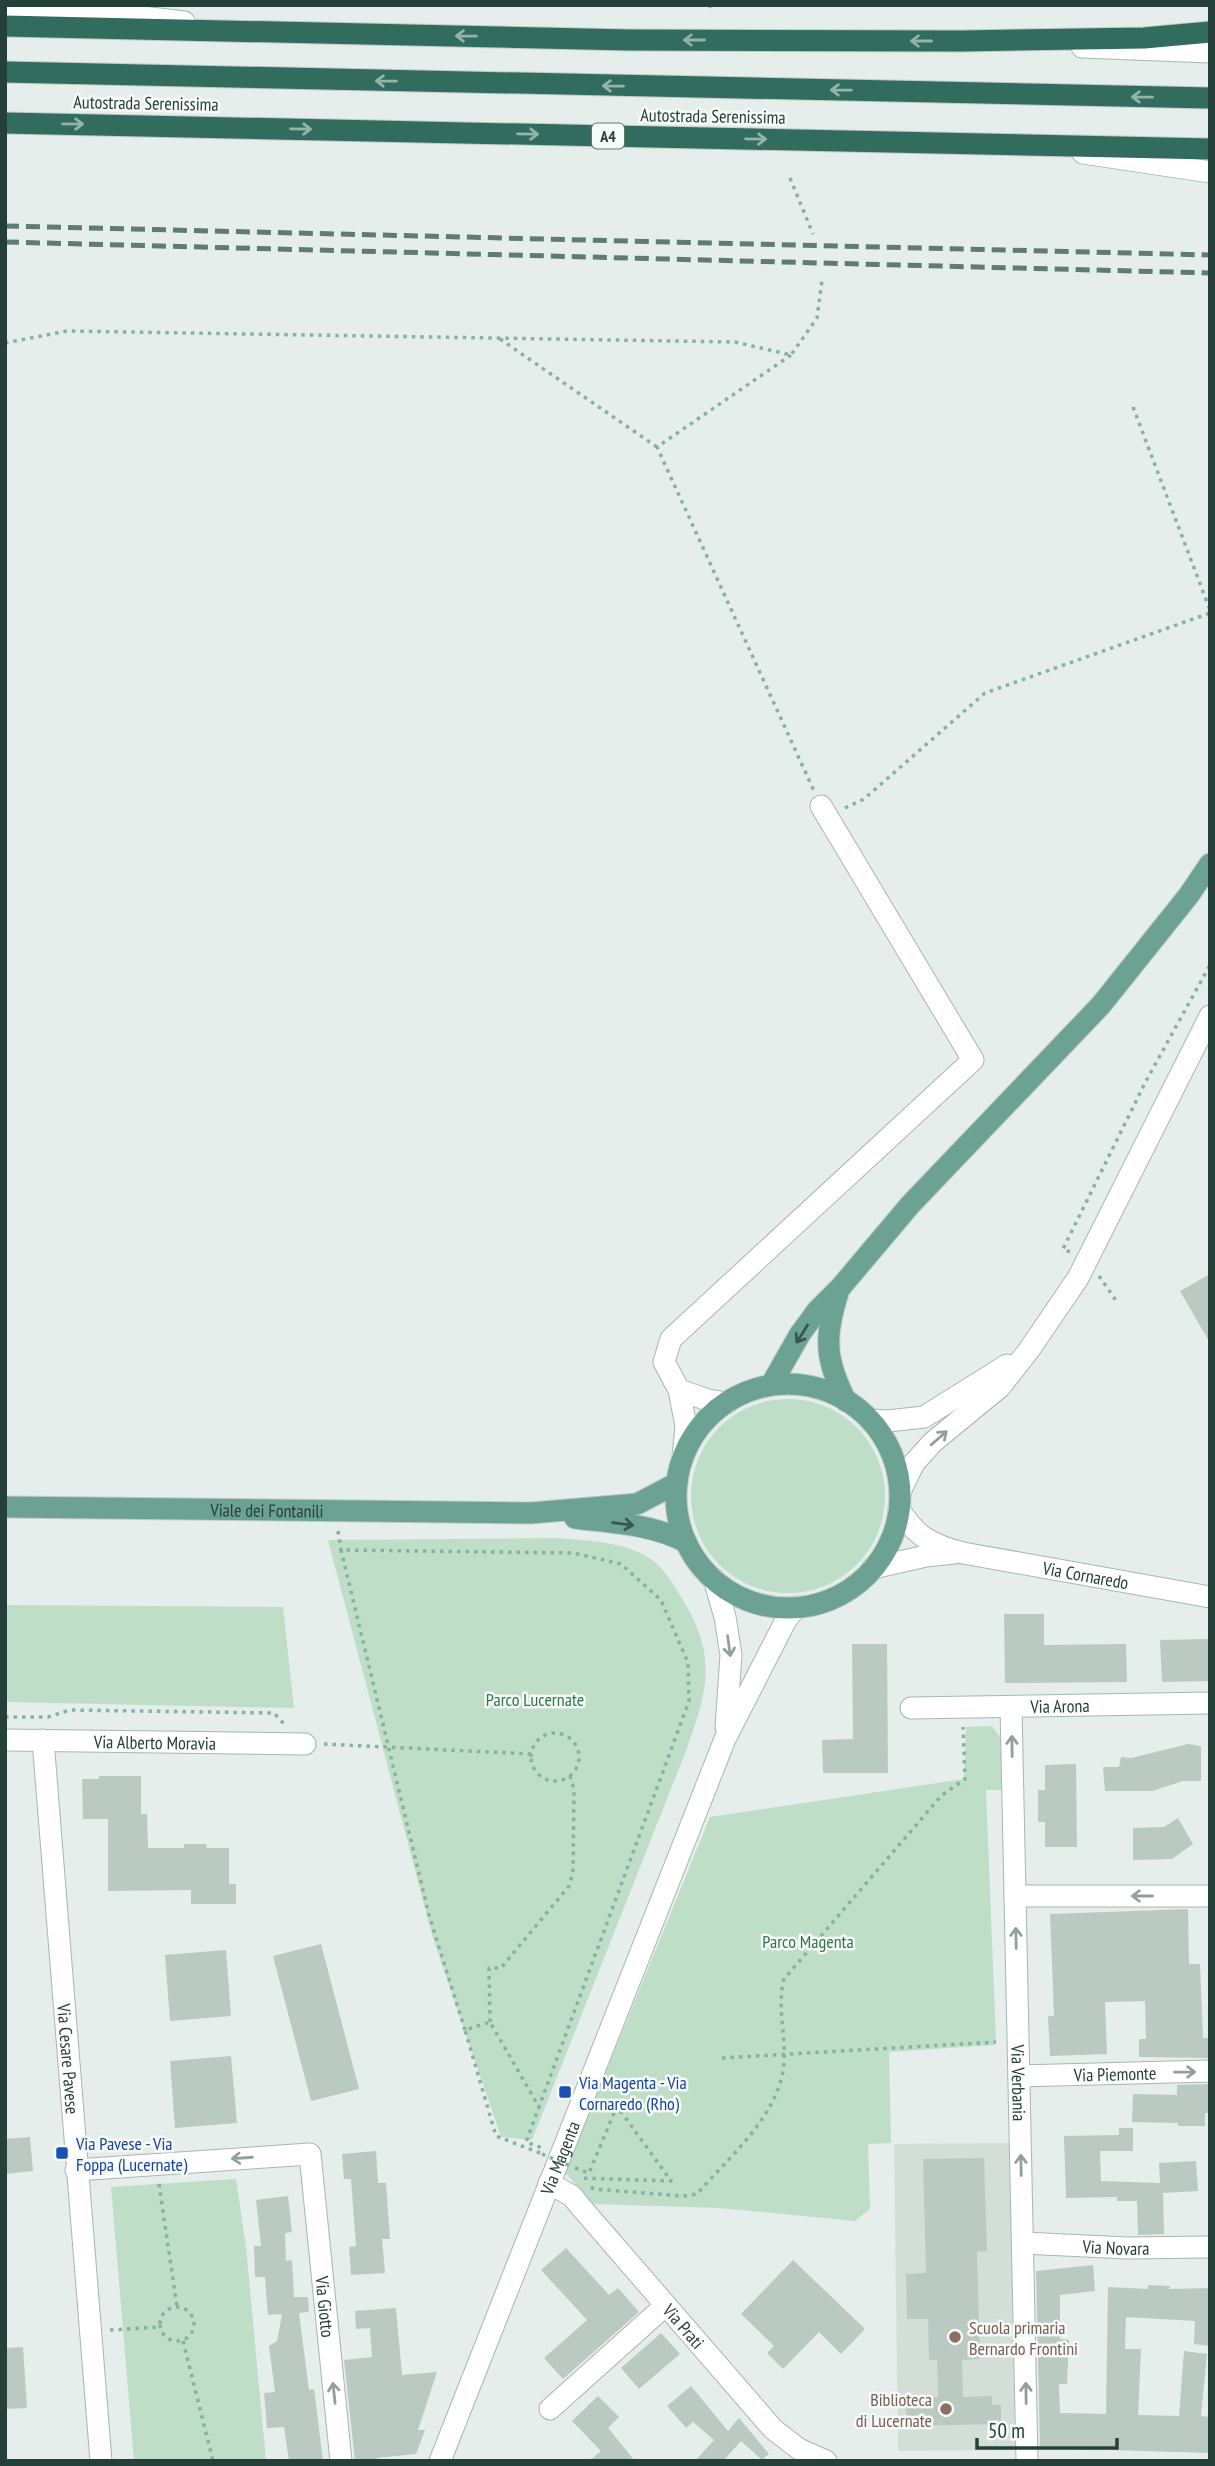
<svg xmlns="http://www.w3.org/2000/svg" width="1215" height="2466" font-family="'PT Sans Narrow',sans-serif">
<rect width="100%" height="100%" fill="#e5eeea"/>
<path fill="#d4ded9" d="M1010 2143 1015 2450 898 2451 894 2144Z"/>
<path fill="#bfdec7" d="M691 1496a97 97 0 1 1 194 0a97 97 0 1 1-194 0Z
M557 1538C589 1541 623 1541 651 1559 663 1567 674 1585 681 1597 718 1656 708 1689 686 1751L532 2140 501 2137 433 1938 328 1540Z
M5 1605 283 1607 294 1708 5 1702Z
M992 1726 1001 1738V1790H986L996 2042 994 2045 889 2052 891 2143 868 2144 870 2209 855 2221 719 2208 592 2204 565 2172 710 1817 964 1779 966 1727Z
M236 2179 246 2247 266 2461H134L111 2187Z"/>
<path fill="#bbc9c3" d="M1210 1274V1343L1180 1291Z
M1004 1614H1044V1645L1126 1644 1127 1682 1005 1683Z
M1210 1639V1681L1162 1682 1160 1640Z
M852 1644H887L888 1773H823L822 1740 853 1739Z
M1188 1744 1201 1746V1781H1183L1152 1791H1105L1103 1767H1119L1121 1757 1131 1758Z
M1076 1764 1077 1847H1045V1822H1038V1790H1045V1765Z
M99 1776H141V1814H147L148 1848H184V1844H206L207 1848H229V1884H236V1904H191V1890L108 1891V1819H83L82 1779H99Z
M1178 1818 1193 1844 1172 1859 1133 1860V1828L1164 1827Z
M1188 1909 1189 1964H1200L1203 2038H1210V2058L1139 2057V2039H1146L1145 2001 1105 2002 1107 2054 1050 2056 1048 2016H1054L1050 1914Z
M321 1944 359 2089 311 2101 273 1956Z
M226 1950 231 2016 170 2021 165 1955Z
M231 2056 237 2123 175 2128 170 2061Z
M1210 2084V2113H1205V2126H1178V2123L1132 2122 1133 2094 1177 2095V2085Z
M1119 2128H1133V2151H1100L1101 2181 1160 2183 1159 2163 1196 2161 1198 2191 1163 2193 1164 2234 1138 2235 1137 2201H1117V2197L1066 2198 1064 2136 1119 2135Z
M30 2137 33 2171 5 2174V2139Z
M376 2151 378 2183H386L390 2239H382L385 2273 351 2275 349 2247 356 2246 351 2179H344L342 2154Z
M984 2158 987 2251 977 2252 980 2359 962 2360 963 2397 992 2396V2405H1001V2424L907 2426 906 2403H919L918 2398 938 2397 937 2360H929L928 2319H907L906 2274 926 2273 923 2159Z
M288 2196 292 2232 285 2233 286 2261 292 2260 294 2297H308L309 2312 299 2313 309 2390 314 2389 323 2461H289L284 2427 267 2428 264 2393 275 2392 269 2346 277 2341 282 2314 268 2315 265 2277H255L254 2246H261L256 2200Z
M566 2248 609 2295 618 2288 639 2312 563 2379 544 2358 587 2320 541 2270Z
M793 2260 865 2329 841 2354 819 2332 783 2369 767 2353 774 2346 741 2314Z
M1093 2265 1095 2291 1060 2295V2339L1069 2340 1067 2384H1059L1060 2413 1106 2414 1108 2287 1148 2289V2285L1170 2286 1169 2289 1210 2288V2346L1194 2344 1195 2321 1126 2317 1125 2349H1141L1138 2415 1179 2416 1184 2351 1207 2354 1201 2416 1210 2417V2453L1040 2448 1036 2271Z
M396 2308 402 2375 437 2372 418 2430H425L416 2454 377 2458V2461H355L344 2360 372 2357 370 2328 356 2329 355 2311Z
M661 2333 680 2354 639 2389 621 2368Z
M23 2347 27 2408 5 2409V2348Z
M691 2386 728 2431 739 2418 769 2454 762 2460 741 2441 723 2461H695L714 2440 693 2422 686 2428 667 2406Z
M598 2396 619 2417 608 2428 635 2461H589L601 2451 572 2421Z"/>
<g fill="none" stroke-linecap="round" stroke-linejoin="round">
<defs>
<g id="minor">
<path d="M5 14 142 17 184 22"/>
<path d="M1082 47 1210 52"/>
<path d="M1083 153 1210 172"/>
<path d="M679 1390 708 1400 727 1403"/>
<path d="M870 1420 888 1421 924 1417 1007 1365"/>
<path d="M683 1457 686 1426 679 1390 664 1362 671 1339 973 1060 821 806"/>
<path d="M900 1492 914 1463 933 1442 1000 1387 1029 1350 1078 1278 1210 1016"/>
<path id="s1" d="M899 1509C916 1537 932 1545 963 1553L1210 1597"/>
<path d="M873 1568 926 1556 954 1553"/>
<path d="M714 1579 725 1617 731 1655 726 1727"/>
<path id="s2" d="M1011 1707 1027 2461"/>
<path id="s3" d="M911 1708 1210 1703"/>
<path id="s4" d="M5 1740 305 1744"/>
<path id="s5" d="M43 1740 101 2461"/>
<path d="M1015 1896H1210"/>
<path id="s6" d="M1019 2076 1210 2071"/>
<path id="s7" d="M76 2170 310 2154 341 2461"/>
<path id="s8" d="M549 2183 572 2196 580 2206 773 2429 799 2449 826 2461"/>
<path id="s9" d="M1023 2243 1127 2248 1210 2247"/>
<path d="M550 2409 666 2305"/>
<path id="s10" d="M440 2461 725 1739 786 1620 796 1607"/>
</g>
<g id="major">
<path d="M838 1293C824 1337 825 1360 846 1401"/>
<circle cx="788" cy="1496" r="112"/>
<path d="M771 1385 800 1334 817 1311 840 1288 910 1205 1101 1005 1189 895 1210 864"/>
<path id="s11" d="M5 1507 531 1513 637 1504 677 1483"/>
<path d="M575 1518C613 1523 652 1524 686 1542"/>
</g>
<path id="highway" d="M5 26 629 40 962 41 1144 38 1210 32
M5 72 1210 98
M5 123 1210 149"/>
</defs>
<use href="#minor" stroke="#a8b6b1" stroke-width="23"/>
<use href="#major" stroke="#c2cac7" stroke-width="23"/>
<use href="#highway" stroke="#c2cac7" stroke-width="23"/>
<path stroke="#87b1a2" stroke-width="3.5" stroke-dasharray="3.5 5" stroke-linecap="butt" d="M709 5 712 9
M790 178 813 234
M500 339 657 447
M5 343 67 331 735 342 791 355 817 318 822 280
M791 355 657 447 814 791
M1133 407 1210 610
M845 808 864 799 985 693 1210 613
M1070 1252 1063 1249 1146 1081 1210 965
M1099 1276 1117 1302
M338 1531 341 1550
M5 1717H48L70 1710 274 1713 285 1725
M531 1757a24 24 0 1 1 48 0a24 24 0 1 1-48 0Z
M324 1744 531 1754
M490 2022 489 1968H501L569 1886 573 1873 574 1789 570 1776
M465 2030 429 1915 341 1550 574 1553 621 1564 661 1600 688 1663 689 1701 539 2107
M722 2058 996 2042
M540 2153 496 2136 465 2030 490 2022 539 2107 526 2142 545 2149
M575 2168 589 2173 617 2106 671 2181 580 2178
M159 2184 177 2307
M591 2187 594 2189 683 2196 697 2194C729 2157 774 2120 783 2071 788 2040 776 2009 784 1979L942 1795 965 1779 963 1727
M160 2324a17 17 0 1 1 34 0a17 17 0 1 1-34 0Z
M110 2330 160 2327
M183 2341 213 2461"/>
<use href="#minor" stroke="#fff" stroke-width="21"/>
<use href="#major" stroke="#6ba293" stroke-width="21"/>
<use href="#highway" stroke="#316c5e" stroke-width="21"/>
<path stroke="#5f7b73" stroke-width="5" stroke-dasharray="14 7" stroke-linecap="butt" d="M5 226 1210 255
M5 242 1210 273"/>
<path stroke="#87b1a2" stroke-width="3.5" stroke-dasharray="3.5 5" stroke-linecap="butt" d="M542 2154 573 2167"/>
</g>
<defs><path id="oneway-shaft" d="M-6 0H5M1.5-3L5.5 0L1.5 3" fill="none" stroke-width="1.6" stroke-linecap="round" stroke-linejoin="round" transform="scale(1.75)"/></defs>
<g stroke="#94b3ab">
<use href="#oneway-shaft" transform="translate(466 36) rotate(-179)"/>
<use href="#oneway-shaft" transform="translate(694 40) rotate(-180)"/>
<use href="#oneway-shaft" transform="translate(921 41) rotate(-180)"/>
<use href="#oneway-shaft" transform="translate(386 81) rotate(-179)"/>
<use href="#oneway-shaft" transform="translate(613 86) rotate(-179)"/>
<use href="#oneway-shaft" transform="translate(841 90) rotate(-179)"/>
<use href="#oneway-shaft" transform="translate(1142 97) rotate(-179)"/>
<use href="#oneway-shaft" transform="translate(73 124) rotate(1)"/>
<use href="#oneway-shaft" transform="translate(301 129) rotate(1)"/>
<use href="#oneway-shaft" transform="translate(528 134) rotate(1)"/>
<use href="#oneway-shaft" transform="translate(756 139) rotate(1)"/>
</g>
<g stroke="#36584f">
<use href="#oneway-shaft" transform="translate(802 1334) rotate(122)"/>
<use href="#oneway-shaft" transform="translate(623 1524) rotate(7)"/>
</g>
<g stroke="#92a09c">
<use href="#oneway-shaft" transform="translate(939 1438) rotate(-41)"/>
<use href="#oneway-shaft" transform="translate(729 1646) rotate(82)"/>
<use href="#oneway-shaft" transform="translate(1012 1746) rotate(-91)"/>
<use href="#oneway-shaft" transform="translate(1142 1896) rotate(180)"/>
<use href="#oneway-shaft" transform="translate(1016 1938) rotate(-91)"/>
<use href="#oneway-shaft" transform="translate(1185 2072) rotate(-1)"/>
<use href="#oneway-shaft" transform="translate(242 2158) rotate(176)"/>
<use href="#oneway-shaft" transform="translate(1021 2165) rotate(-91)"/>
<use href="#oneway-shaft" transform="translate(334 2393) rotate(-96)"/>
<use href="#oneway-shaft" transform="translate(1026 2393) rotate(-91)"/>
</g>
<g fill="#1a4fb4" stroke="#f6faf8" stroke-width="2.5">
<rect x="558" y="2085" width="14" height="14" rx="3.5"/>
<rect x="55" y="2146" width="14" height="14" rx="3.5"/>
</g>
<g fill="#8d6e63" stroke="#f6faf8" stroke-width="2.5">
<circle cx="955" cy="2337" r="7"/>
<circle cx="946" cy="2409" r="7"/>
</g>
<g text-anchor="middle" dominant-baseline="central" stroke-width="5" stroke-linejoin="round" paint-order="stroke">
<rect fill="#f6faf8" stroke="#647872" stroke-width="2" x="592" y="123.5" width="32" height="25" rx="5"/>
<g font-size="16" font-weight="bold" fill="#254038">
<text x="608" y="136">A4</text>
</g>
<g font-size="18" fill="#254038" stroke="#f6faf8">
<text transform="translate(146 103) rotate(1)">Autostrada Serenissima</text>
<text transform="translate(713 116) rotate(1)">Autostrada Serenissima</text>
<text stroke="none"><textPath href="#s11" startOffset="262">Viale dei Fontanili</textPath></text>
<text stroke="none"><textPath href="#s1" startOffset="205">Via Cornaredo</textPath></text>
<text stroke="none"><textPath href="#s3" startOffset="149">Via Arona</textPath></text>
<text stroke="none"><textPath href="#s4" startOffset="150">Via Alberto Moravia</textPath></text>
<text stroke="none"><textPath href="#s5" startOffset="320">Via Cesare Pavese</textPath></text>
<text stroke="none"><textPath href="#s6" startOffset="96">Via Piemonte</textPath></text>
<text stroke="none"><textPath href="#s2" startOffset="376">Via Verbania</textPath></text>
<text stroke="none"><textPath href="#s10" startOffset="326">Via Magenta</textPath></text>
<text stroke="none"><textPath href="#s9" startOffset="93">Via Novara</textPath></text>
<text stroke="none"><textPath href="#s7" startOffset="388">Via Giotto</textPath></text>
<text stroke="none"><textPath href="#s8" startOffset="198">Via Prati</textPath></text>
</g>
<g font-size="18" fill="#2f7649" stroke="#f6faf8">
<text x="535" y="1699">Parco Lucernate</text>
<text x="808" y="1941">Parco Magenta</text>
</g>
<g font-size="18" fill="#164399" stroke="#f6faf8" text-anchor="start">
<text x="579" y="2082">Via Magenta - Via<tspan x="579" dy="21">Cornaredo (Rho)</tspan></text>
<text x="76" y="2143">Via Pavese - Via<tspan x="76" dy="21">Foppa (Lucernate)</tspan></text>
</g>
<g font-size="18" fill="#785e54" stroke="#f6faf8" text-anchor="start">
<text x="969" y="2327">Scuola primaria<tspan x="969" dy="21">Bernardo Frontini</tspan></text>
<text x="932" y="2399" text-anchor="end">Biblioteca<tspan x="932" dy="21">di Lucernate</tspan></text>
</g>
</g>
<rect width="1215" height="2466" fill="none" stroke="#254038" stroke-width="14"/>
<path d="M977 2438v10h140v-10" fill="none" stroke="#254038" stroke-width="3.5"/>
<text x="988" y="2438" font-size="21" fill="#254038" stroke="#f6faf8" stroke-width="5" paint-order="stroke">50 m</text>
</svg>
